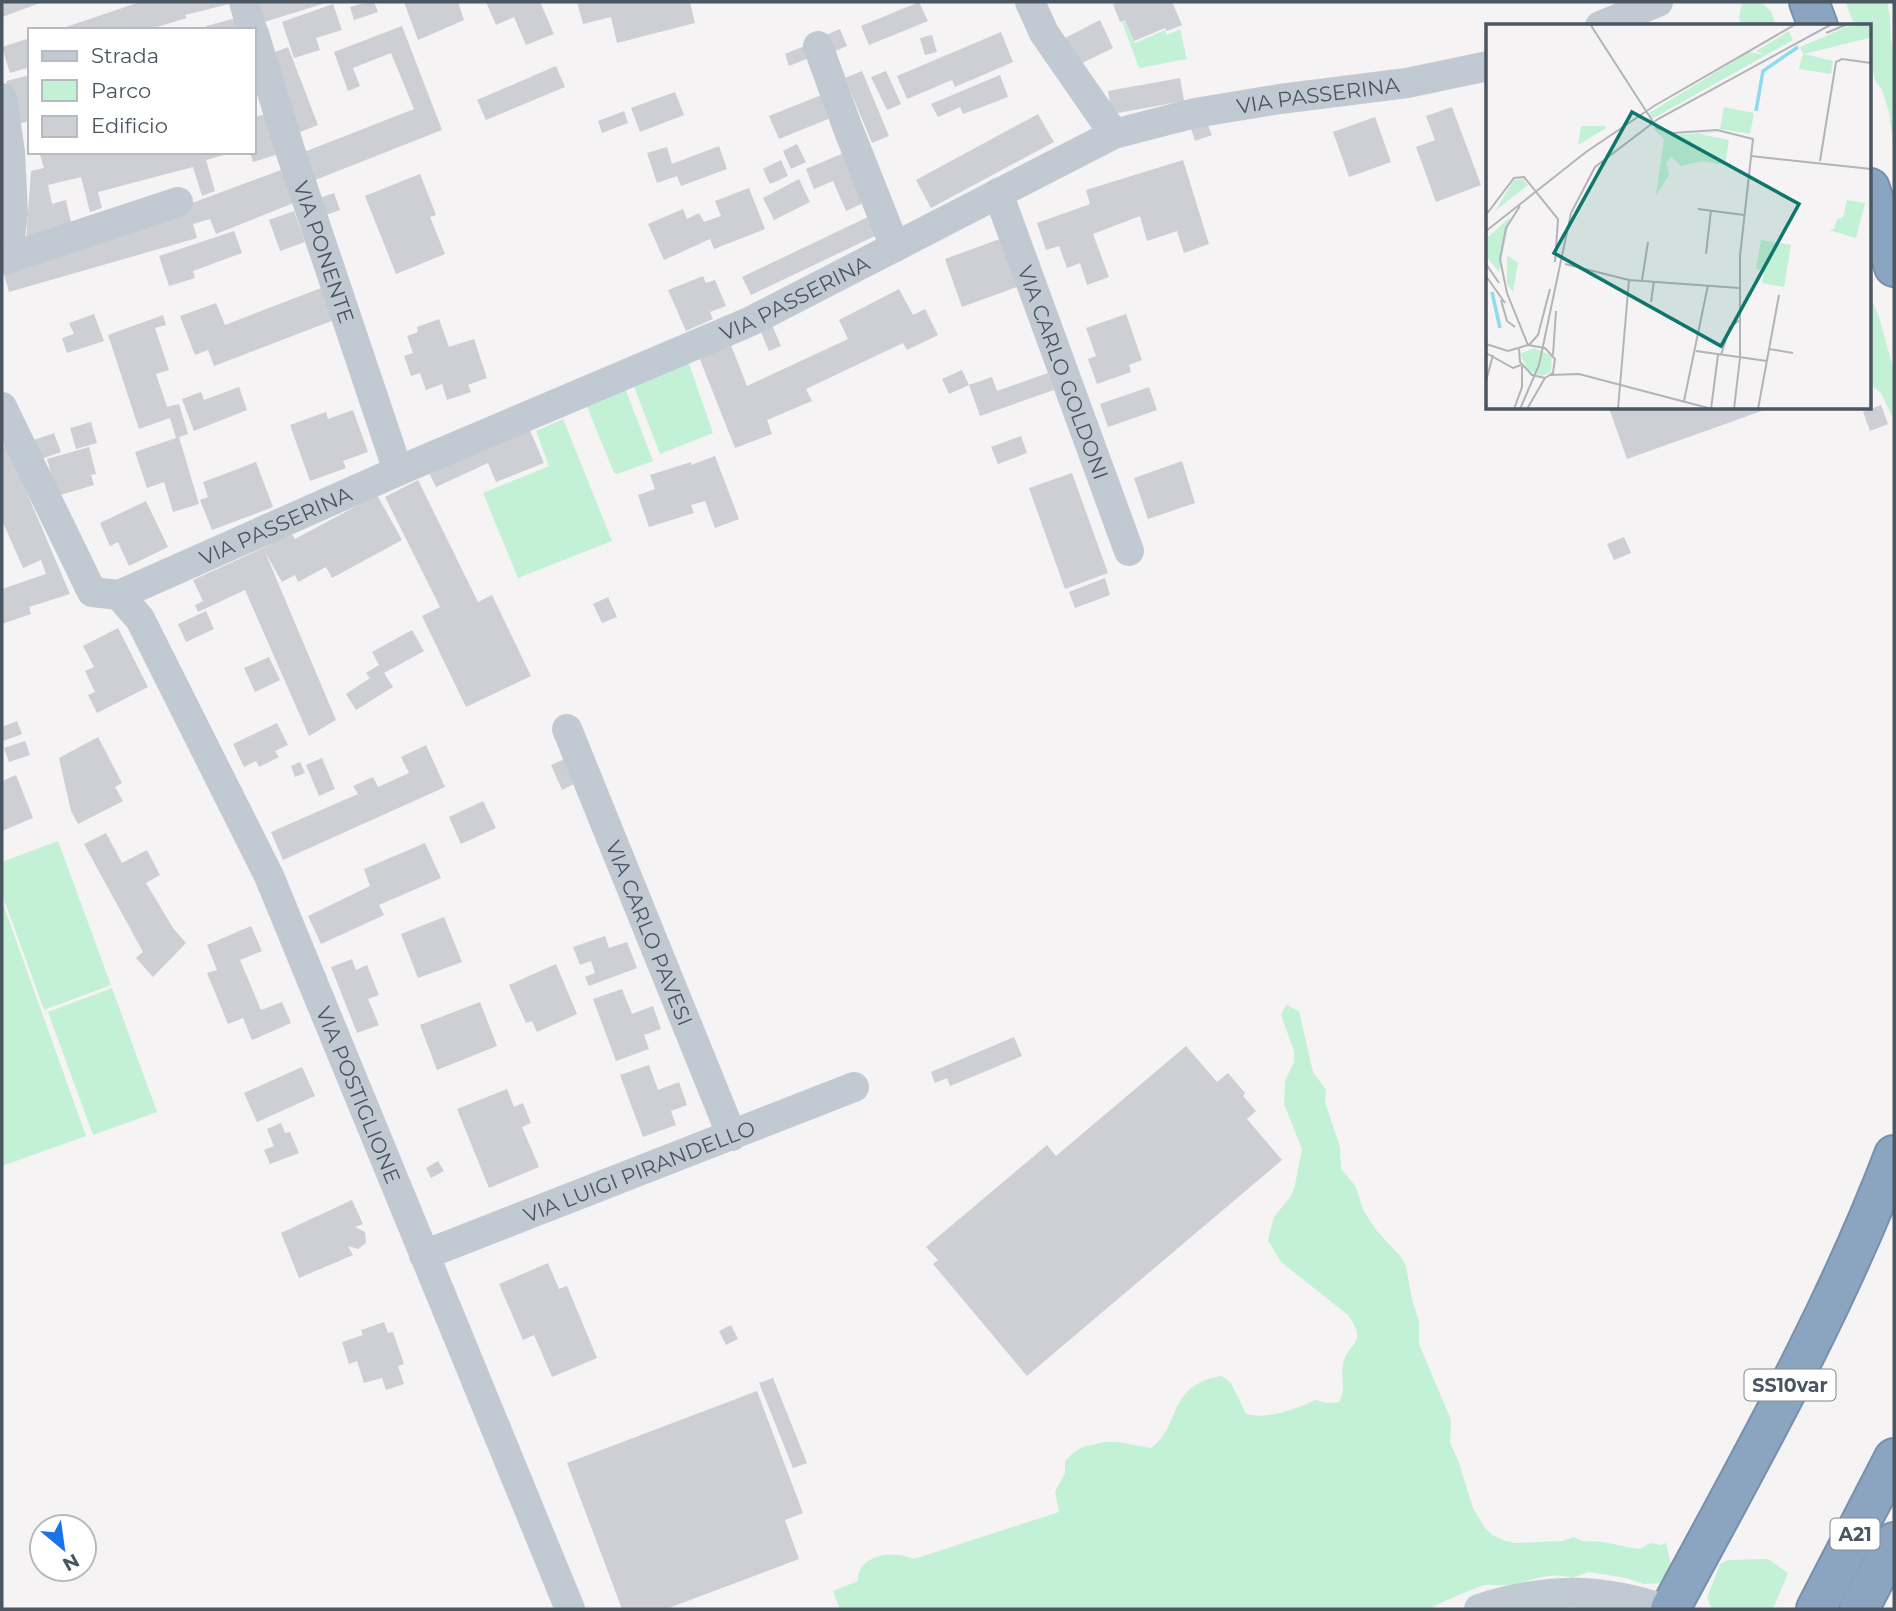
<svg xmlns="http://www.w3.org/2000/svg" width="1896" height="1611" font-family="Montserrat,sans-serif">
<rect width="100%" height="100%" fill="#f5f3f3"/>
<path fill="#c3f1d5" d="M1742 2H1761L1771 11 1776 26H1742L1739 17Z
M1846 2H1887C1892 20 1889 38 1894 56V152L1889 112 1882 90 1875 80 1870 57V26H1856L1850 15Z
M1125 21 1135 43 1165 30 1167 35 1180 29 1187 59 1139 68 1122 22Z
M1870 296 1879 317 1894 371V420L1881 393 1870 384Z
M688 361 713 433 660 454 633 384Z
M625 388 653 461 617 474 614 473 586 404Z
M563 419 612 541 518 578 483 493 549 466 536 431Z
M58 841 111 985 44 1010 2 894V862Z
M2 901 86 1136 2 1166Z
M112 988 157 1112 93 1135 48 1012Z
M1286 1005 1299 1011 1313 1072 1326 1090 1325 1102 1340 1147 1341 1169 1356 1187 1363 1210 1376 1230 1401 1257 1406 1266 1412 1300 1419 1321V1344L1451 1420 1450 1442 1459 1463 1473 1508 1485 1528 1494 1536 1505 1541 1516 1543 1563 1541 1574 1537 1582 1541 1604 1542 1631 1548 1640 1549 1650 1543 1661 1545 1666 1543 1671 1565 1670 1577 1662 1583 1644 1584 1626 1578 1589 1572 1572 1578C1550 1570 1528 1583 1507 1585 1497 1586 1488 1583 1479 1587 1462 1593 1446 1600 1429 1609H840L833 1591 858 1581C857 1554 894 1550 914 1559L1059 1512 1055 1492 1065 1473V1461L1073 1453 1083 1447 1104 1442H1117L1151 1448C1182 1427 1165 1385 1222 1376L1231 1383 1246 1414C1267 1420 1296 1409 1315 1400L1327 1403 1339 1402C1347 1386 1340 1379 1343 1364 1348 1341 1369 1345 1348 1315L1281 1262 1268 1240 1274 1217 1291 1196 1295 1185 1302 1149 1284 1104 1285 1081 1294 1062V1051L1281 1015Z
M1768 1559 1788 1573 1773 1609H1715L1711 1607 1707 1598 1720 1564 1728 1560Z"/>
<path fill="#cdcfd5" d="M2 2H43L2 17Z
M140 2H233V3L185 15 187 18 147 30H57Z
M255 2H329L261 23Z
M368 2H374L378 12 354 20 350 7Z
M404 2H458L464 20 418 40Z
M486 2H540L554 34 526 45 514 17 496 25Z
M577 2H690L695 23 617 43 611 17 583 24Z
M919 2 928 21 869 45 861 26Z
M1118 2H1172L1182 25 1167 31 1165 28 1134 41 1125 20 1120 22 1113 4Z
M333 4 342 30 316 38 320 50 294 58 282 22Z
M236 18 239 30H207L206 26Z
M1100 20 1113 48 1078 65 1065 38Z
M402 26 442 130 310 182 299 154 414 109 391 53 353 68 360 86 348 91 334 52Z
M840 29 847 46 831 53 824 36Z
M1001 32 1013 62 955 87 952 80 907 99 897 76Z
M932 35 937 52 925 55 920 38Z
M30 38V67L10 73 2 47Z
M807 45 812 57 789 66 785 54Z
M288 47 318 125 295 134 265 56Z
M556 66 565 87 486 120 477 100Z
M862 71 889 136 872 143 845 78Z
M886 71 901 104 887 110 871 77Z
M30 75V121L17 124 6 81Z
M1000 75 1008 97 963 114 960 107 938 117 931 104Z
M1180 78 1184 101 1112 114 1108 91Z
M675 92 684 115 640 132 631 108Z
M824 94 833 117 779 139 769 116Z
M1452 107 1481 185 1436 202 1416 147 1435 140 1426 116Z
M624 111 628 123 602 133 598 121Z
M270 113 282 153 253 162 250 152H254V117Z
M1038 114 1054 142 931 208 916 180Z
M1375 117 1391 162 1349 177 1333 132Z
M1207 123 1212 135 1195 141 1191 129Z
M797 144 806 162 791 169 783 151Z
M719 146 727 169 681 186 677 176 657 183 647 153 667 147 672 164Z
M50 152H231V153L206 160 215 191 202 196 193 167 98 192 102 208 90 212 81 177 48 185 52 204 66 200 72 227 26 241 31 171 44 168 40 155Z
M846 152 868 201 846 211 833 181 814 189 806 169Z
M781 160 788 176 770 184 763 169Z
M1183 160 1209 244 1184 253 1177 231 1147 241 1140 216 1093 234 1109 277 1087 285 1080 263 1067 268 1059 246 1046 250 1037 223 1090 204 1086 190Z
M289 167 301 200 216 234 210 219 193 224 197 238 9 292 2 267 165 213Z
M420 174 436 215 430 217 445 254 396 274 365 196Z
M799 179 810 202 774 220 763 198Z
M749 188 765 229 714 249 710 239 664 260 648 224 683 209 687 219 699 213 704 222 721 216 715 201Z
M334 193 340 210 323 216 317 199Z
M294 211 305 242 280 251 269 220Z
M870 216 879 234 751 295 742 277Z
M234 231 242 253 193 271 195 278 169 286 159 256Z
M1008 236 1025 284 962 307 945 259Z
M703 276 706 283 715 280 726 306 710 312 713 319 686 331 668 290Z
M321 288 334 320 214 366 208 350 195 355 180 316 216 303 225 325Z
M899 289 913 315 925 309 938 335 907 350 903 343 806 389 812 401 767 420 772 434 735 448 697 352 729 340 747 386 848 339 839 320Z
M94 314 104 341 67 353 62 338 74 334 69 323Z
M1126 314 1142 360 1129 365 1131 372 1097 384 1088 359 1096 356 1086 328Z
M163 315 166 325 155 328 169 370 156 374 167 407 179 404 188 434 179 437 199 504 173 512 164 482 147 488 135 452 176 438 170 418 139 429 108 335Z
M439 319 449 347 474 339 487 378 468 385 471 392 447 400 442 384 426 390 420 373 411 376 404 356 413 353 407 336 418 332 417 327Z
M772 325 781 346 769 351 760 330Z
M962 370 969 385 949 394 942 379Z
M1048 373 1054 390 980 416 969 385 992 377 997 391Z
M239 387 247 410 194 431 182 399 201 392 204 400Z
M1149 387 1157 410 1108 427 1100 404Z
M1881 405 1888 424 1870 431 1863 412Z
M1609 408H1770L1627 459Z
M353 410 368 452 343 461 346 468 310 481 290 425 326 412 328 419Z
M91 422 97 443 76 449 70 428Z
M529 428 544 463 496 482 488 463 436 487 429 473Z
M54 433 61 452 41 459 34 440Z
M1021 436 1027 453 998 464 991 447Z
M7 446 70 594 29 607 31 614 2 624V589L46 574 41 560 23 568 2 520V448Z
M89 447 96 474 91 475 94 485 57 496 47 459Z
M715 456 739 519 715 528 705 501 691 505 694 513 649 527 638 495 655 489 650 475 691 462V465Z
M1182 461 1195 503 1148 519 1134 478Z
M256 462 273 507 212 530 200 500 208 497 203 482Z
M1072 473 1108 573 1065 589 1029 488Z
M418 480 478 602 492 595 531 676 466 707 422 616 440 607 385 497Z
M377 495 402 540 332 578 326 567 298 582 295 575 282 582 265 552 336 720 309 736 245 590 198 612 195 605 203 601 193 580 263 548 291 533 295 539Z
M146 501 168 547 129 566 118 542 110 546 100 523Z
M1624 537 1631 553 1614 560 1607 544Z
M1105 578 1110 595 1075 608 1069 592Z
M608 597 617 617 602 623 593 604Z
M206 611 214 629 186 642 178 624Z
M118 628 148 687 97 713 88 695 95 692 85 671 94 667 83 646Z
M412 630 424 651 384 673 393 687 356 710 346 694 370 678 366 673 379 665 372 652Z
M269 657 280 680 255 692 244 668Z
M17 721 22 734 3 741 2 727Z
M277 723 288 745 275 751 279 757 259 767 256 761 244 767 233 744Z
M98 737 122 783 115 787 123 801 78 824 71 811 59 758Z
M25 741 30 755 9 762 4 748Z
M426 745 445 787 283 860 271 832 358 794 353 786 373 777 378 787 409 773 401 757Z
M322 758 335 789 319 796 306 765Z
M567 758 578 782 562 790 551 765Z
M300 762 305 773 295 777 291 766Z
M16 775 33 818 2 831V781Z
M483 801 496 828 461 844 449 817Z
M106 833 122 863 147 850 160 875 146 883 173 928 186 943 153 977 136 958 143 952 84 844Z
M425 843 441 878 379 905 384 915 321 944 308 916 370 886 364 869Z
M444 917 462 962 418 978 401 934Z
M251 926 262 951 240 960 261 1010 282 1002 291 1023 252 1040 243 1018 228 1024 207 973 217 970 207 945Z
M605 936 609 948 627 942 637 968 589 986 585 977 595 973 591 961 580 965 573 947Z
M352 959 356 970 367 965 379 995 368 999 379 1025 357 1033 331 967Z
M556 964 577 1014 537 1032 532 1021 526 1023 509 985Z
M622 989 632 1014 653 1006 661 1029 644 1035 649 1049 616 1061 593 999Z
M480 1002 497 1046 437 1070 420 1025Z
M1014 1037 1022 1056 950 1086 947 1078 935 1083 931 1072Z
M1186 1046 1217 1082 1228 1073 1245 1093 1243 1096 1256 1111 1247 1119 1282 1160 1027 1376 933 1264 938 1260 926 1247 1047 1145 1056 1156Z
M649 1065 658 1090 679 1082 687 1105 671 1111 676 1125 643 1137 620 1075Z
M302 1067 315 1096 257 1122 244 1093Z
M507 1089 514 1107 523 1103 531 1123 522 1127 539 1167 489 1188 457 1109Z
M281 1123 285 1133 290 1132 299 1153 270 1164 264 1150 274 1146 267 1129Z
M438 1161 444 1171 431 1178 426 1168Z
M352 1200 363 1224 355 1227 365 1232 366 1243 358 1249 348 1246 353 1255 299 1278 281 1233Z
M548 1263 559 1289 567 1286 597 1358 552 1377 534 1335 523 1340 499 1284Z
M384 1322 388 1333 393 1332 404 1364 398 1366 404 1384 386 1390 382 1378 364 1383 357 1361 349 1364 342 1342 363 1335 361 1330Z
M731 1325 738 1339 726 1345 719 1331Z
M773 1378 807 1463 793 1468 759 1383Z
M757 1391 803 1513 785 1520 799 1559 666 1609H622L567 1463Z"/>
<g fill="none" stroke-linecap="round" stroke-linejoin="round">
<defs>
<path id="highway" d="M1809 2 1818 26
M1870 188 1894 267
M1670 1609C1750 1460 1834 1313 1894 1155
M1816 1609 1894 1458
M1859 1609 1894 1542"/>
</defs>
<use href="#highway" stroke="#7690ad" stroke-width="42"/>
<g stroke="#c1cad2" stroke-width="30">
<path d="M244 2 252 30"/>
<path d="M1030 2 1044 33 1114 134"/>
<path d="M1600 26 1658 2"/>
<path id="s1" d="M254 34 289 147 398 471"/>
<path d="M818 46 847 126 895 247"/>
<path d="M2 98 10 152 13 213 9 244 2 252"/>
<path id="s2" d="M998 193 1129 551"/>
<path d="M2 260 178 202"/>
<path id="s3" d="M2 407 92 592 119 595 398 471 749 322 1114 134 1195 113 1280 99 1407 83 1488 66"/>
<path id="s4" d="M119 595 140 619 269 876 570 1609"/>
<path id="s5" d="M567 729 732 1136"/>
<path id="s6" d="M424 1255 854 1087"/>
<path d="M1479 1609C1543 1588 1598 1587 1663 1609"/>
</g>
<use href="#highway" stroke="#8ba5c1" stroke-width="38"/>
</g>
<g text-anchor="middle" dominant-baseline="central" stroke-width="5" stroke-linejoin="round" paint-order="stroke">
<g fill="#fff" stroke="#808990" stroke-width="2">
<rect x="1744.5" y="1369.5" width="91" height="31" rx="5"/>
<rect x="1830.5" y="1518.5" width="49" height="31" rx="5"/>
</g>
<g font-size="19" font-weight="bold" fill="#4a5661">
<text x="1790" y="1385">SS10var</text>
<text x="1855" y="1534">A21</text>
</g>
<g font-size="21" fill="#4a5661" stroke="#fff">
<text stroke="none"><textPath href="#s3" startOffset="1538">VIA PASSERINA</textPath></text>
<text stroke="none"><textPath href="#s1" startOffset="229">VIA PONENTE</textPath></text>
<text stroke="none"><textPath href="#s3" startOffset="971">VIA PASSERINA</textPath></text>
<text stroke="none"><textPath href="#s2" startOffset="191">VIA CARLO GOLDONI</textPath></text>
<text stroke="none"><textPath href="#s3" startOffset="404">VIA PASSERINA</textPath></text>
<text stroke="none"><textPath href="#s5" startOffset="220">VIA CARLO PAVESI</textPath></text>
<text stroke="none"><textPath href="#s4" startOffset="556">VIA POSTIGLIONE</textPath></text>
<text stroke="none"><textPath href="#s6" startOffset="231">VIA LUIGI PIRANDELLO</textPath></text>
</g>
</g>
<g transform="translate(1486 24)">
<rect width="385" height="385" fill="#f5f3f3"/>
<path d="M384 0 383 14 318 30 347 37 345 50 313 45 317 30 314 23 365 1ZM303 7 307 16 166 95 163 89 263 28 279 31 270 27ZM238 83 268 89 264 110 234 105ZM95 102H119L120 104 92 121ZM165 102 185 111 232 108 214 110 243 116 239 141 216 137 195 142 185 133 180 139 183 151 170 171 178 115ZM37 155 42 161 9 187 28 156ZM361 176 379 179 370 214 343 206 348 205 351 195 357 193ZM24 193 13 248 0 232V215ZM275 216 305 221 298 263 276 259 278 246 270 245ZM21 231 32 239 27 268 21 260ZM48 324 66 332 65 348 56 352 42 346 34 330Z" fill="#c3f1d5"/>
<path fill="none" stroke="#90daee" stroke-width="3.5" d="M270 87 277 47 312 23M6 268 14 304"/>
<path fill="none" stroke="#b1b4b9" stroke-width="2" d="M104 0 171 104 187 109 231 106 267 115 254 232V334L248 385M340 9 362 0M265 132 385 145M334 137 350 38 356 35 385 39M34 182 20 204 14 235 21 269 42 321M212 185 258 191M0 191 28 154 38 153 72 195 69 238M0 207 100 128 168 82 310 0M220 230 225 186M0 240 13 259M79 240 143 256 253 264M0 252 19 279M156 256 162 218M15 276 21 297 29 303M165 278 168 257M0 320 22 327 42 321 59 324 69 335 67 349 59 354 46 351 34 338 33 325M43 321 52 311 64 265M283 325 307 329M210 327 281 337M0 329 27 344 35 341M67 331 70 287M235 331 244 303 254 296M64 351 93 350 226 385M0 357 7 331M198 377 222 261M28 385 36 363V342M34 385 53 341 85 189 109 143 172 95 346 0M41 385 59 354M132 385 143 256M225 385 232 331M272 385 293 271"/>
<path fill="#0f766e" fill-opacity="0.15" stroke="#0f766e" stroke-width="3.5" d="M146 88 313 180 235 322 68 229Z"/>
<rect width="385" height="385" fill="none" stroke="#4a5661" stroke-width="3.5"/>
</g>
<rect width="1896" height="1611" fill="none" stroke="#4a5661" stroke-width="7"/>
<rect x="28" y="28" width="228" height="126" fill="#ffffff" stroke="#b7bbc0" stroke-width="2"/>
<rect x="42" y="51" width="35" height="10" fill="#c1cad2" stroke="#b7bbc0" stroke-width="2"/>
<text x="91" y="63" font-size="21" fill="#4a5661">Strada</text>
<rect x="42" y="80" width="35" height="21" fill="#c3f1d5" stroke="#b7bbc0" stroke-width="2"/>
<text x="91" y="98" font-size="21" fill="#4a5661">Parco</text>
<rect x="42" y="116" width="35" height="21" fill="#cdcfd5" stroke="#b7bbc0" stroke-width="2"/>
<text x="91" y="133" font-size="21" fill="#4a5661">Edificio</text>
<g transform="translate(63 1548) rotate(151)"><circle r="33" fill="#ffffff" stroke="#b7bbc0" stroke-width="2"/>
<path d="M0-5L12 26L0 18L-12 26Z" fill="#1a73e8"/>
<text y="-10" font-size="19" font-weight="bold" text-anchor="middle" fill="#4a5661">N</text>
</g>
</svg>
